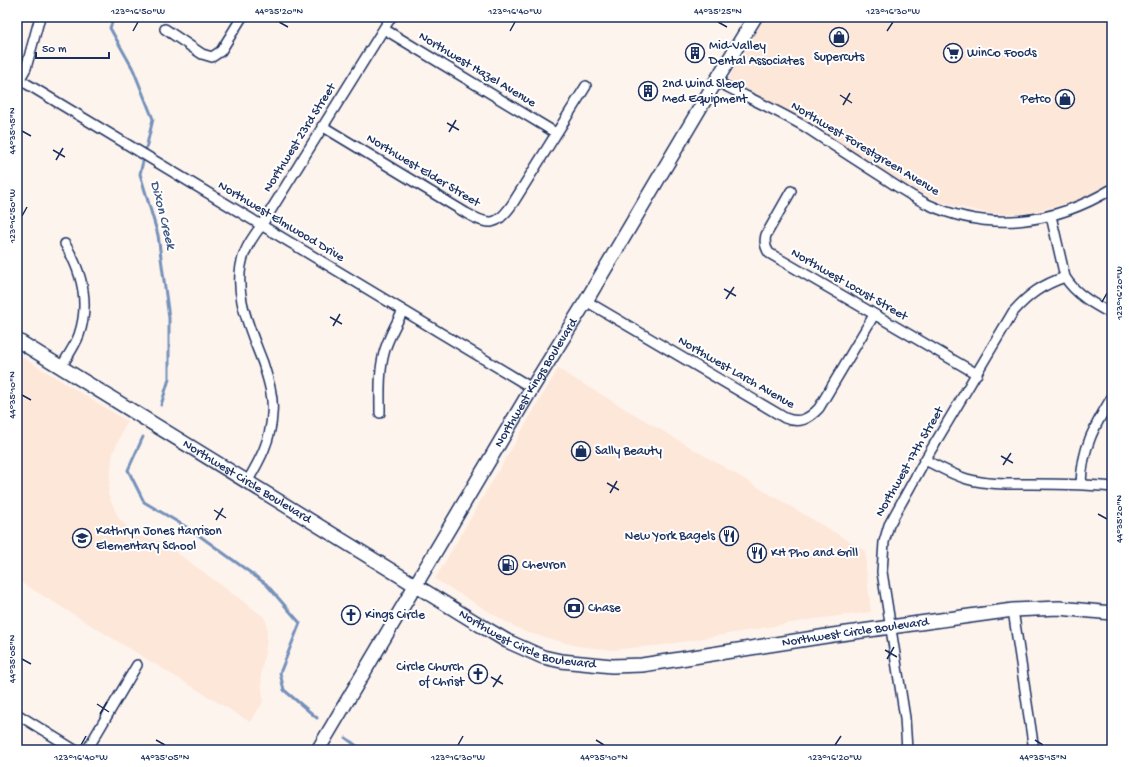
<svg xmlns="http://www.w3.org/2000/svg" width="1129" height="767" font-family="'Gochi Hand',sans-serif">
<rect width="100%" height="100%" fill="#fef4ee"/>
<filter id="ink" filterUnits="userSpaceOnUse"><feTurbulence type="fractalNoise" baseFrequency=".025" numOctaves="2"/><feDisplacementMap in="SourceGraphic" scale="8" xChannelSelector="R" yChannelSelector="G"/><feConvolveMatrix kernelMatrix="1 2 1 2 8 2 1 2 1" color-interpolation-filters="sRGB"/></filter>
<g filter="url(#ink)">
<path fill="#fde7d9" d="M764 17H1112V180L1091 194 1072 202 1028 213 1003 214 987 213 956 206 941 202 915 190 807 122 728 79Z
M17 354 127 421 113 453 108 494 118 517 126 526 134 534 150 539 164 543 263 616 266 621 267 628 266 647 261 673 263 702 250 722 17 580Z
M558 369 866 551V568L871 612 815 619 664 645 610 650 577 646 525 632 506 622 435 579Z"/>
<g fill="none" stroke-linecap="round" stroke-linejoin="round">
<path stroke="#7491ba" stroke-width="3" d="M114 17 110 28 133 69 153 119 140 174 158 235 169 318V379L161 405
M143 437 128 470 144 502 193 531 266 584 300 623 280 673 284 690 317 718
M346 738 362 750"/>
<defs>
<path id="street" d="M165 29 202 54 212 57 221 51 242 17
M384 29 556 133
M17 78 532 388
M716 81C746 97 777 110 807 128 831 144 856 160 881 176 896 186 911 196 927 204 990 233 1054 224 1112 189
M17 84 26 68 40 17
M322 126 466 213C489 226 497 227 513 203L586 86
M791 191 766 235C764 242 765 247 769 253L977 374
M1051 216 1065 277C1075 294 1095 305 1112 314
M586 301 785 418C799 424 809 419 819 408L874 315
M61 367C67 357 75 346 79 335 90 303 82 272 65 244
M380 413C380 393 379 372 384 353 388 338 396 324 403 311
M925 460C939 467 953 475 967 479 989 485 1010 484 1032 484 1059 484 1085 484 1112 487
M247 482C260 460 271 440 272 414 274 397 268 379 263 363 250 329 230 288 245 252 249 242 255 234 261 226L391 17
M1081 484C1082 448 1094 427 1112 397
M1013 610 1034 750
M17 714 75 750
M87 750 137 665
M907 750 905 718 882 572 884 542 889 525 925 460 1013 312C1029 294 1042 285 1065 277"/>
<g id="secondary">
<path id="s1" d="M17 340 475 622 507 641 543 657 561 661 612 666 642 665 833 635 1013 610 1059 608 1112 613"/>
<path id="s2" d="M318 750 532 388 586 301 716 81 755 17"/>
</g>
</defs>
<use href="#street" stroke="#1b2f5e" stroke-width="12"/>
<use href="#secondary" stroke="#1b2f5e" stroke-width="16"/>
<use href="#street" stroke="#fff" stroke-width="9"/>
<use href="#secondary" stroke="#fff" stroke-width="13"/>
</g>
</g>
<path fill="none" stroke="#1b2f5e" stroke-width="1.5" d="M279 22 288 27M718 22 727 27M133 31 138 22M510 31 515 22M887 31 893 22M840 95 852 103M843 105 850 93M447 123 459 130M22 131 31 136M449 132 456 120M53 150 65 157M56 160 63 148M22 216 27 207M724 289 736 296M726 299 734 287M1102 302 1107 293M330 317 342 324M333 326 340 314M22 395 31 400M1001 456 1013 463M1003 465 1011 453M607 483 619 490M610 493 617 481M214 510 226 518M1098 514 1107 519M216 520 223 508M885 650 897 657M22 659 31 664M887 659 894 647M491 677 503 684M493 687 501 675M97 704 109 712M100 714 107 702M156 740 165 745M596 740 604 745M1035 740 1043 745M81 745 86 736M458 745 463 736M835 745 841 736"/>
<defs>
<symbol id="shop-ring" viewBox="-11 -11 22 22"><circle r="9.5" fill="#fff" stroke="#1b2f5e" stroke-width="1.5"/><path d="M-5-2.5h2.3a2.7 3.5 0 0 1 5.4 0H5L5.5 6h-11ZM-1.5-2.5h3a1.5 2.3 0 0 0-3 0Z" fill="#1b2f5e"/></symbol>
<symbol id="building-ring" viewBox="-11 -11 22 22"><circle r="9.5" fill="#fff" stroke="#1b2f5e" stroke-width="1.5"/><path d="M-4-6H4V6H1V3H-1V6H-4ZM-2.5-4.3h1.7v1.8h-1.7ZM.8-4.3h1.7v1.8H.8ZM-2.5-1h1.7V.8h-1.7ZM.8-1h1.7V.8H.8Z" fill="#1b2f5e"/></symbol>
<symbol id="supermarket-ring" viewBox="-11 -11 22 22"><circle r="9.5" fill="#fff" stroke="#1b2f5e" stroke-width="1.5"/><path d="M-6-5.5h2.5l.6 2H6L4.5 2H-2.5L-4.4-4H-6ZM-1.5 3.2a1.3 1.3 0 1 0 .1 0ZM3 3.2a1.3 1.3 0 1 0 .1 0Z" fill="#1b2f5e"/></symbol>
<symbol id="restaurant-ring" viewBox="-11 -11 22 22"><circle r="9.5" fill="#fff" stroke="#1b2f5e" stroke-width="1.5"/><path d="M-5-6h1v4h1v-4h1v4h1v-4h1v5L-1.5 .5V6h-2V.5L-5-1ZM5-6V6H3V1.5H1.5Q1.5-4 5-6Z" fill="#1b2f5e"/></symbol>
<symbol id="school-ring" viewBox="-11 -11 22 22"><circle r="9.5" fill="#fff" stroke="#1b2f5e" stroke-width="1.5"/><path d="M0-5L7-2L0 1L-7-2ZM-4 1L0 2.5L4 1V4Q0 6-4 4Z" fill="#1b2f5e"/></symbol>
<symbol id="fuel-ring" viewBox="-11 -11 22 22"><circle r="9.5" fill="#fff" stroke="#1b2f5e" stroke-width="1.5"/><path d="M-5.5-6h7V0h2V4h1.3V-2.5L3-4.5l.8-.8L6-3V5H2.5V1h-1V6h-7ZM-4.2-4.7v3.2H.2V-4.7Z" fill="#1b2f5e"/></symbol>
<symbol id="bank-ring" viewBox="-11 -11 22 22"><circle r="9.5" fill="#fff" stroke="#1b2f5e" stroke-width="1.5"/><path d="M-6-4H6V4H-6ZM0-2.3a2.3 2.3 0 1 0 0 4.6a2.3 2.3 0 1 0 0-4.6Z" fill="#1b2f5e"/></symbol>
<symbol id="church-ring" viewBox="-11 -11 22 22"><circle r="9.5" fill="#fff" stroke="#1b2f5e" stroke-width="1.5"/><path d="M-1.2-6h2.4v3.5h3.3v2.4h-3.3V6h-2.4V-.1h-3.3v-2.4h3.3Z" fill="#1b2f5e"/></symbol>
</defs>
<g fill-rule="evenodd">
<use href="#shop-ring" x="828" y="26" width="22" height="22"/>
<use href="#building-ring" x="684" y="42" width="22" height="22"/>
<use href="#supermarket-ring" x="942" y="42" width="22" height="22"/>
<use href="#building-ring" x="637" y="80" width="22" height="22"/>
<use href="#shop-ring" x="1054" y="88" width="22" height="22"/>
<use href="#shop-ring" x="570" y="440" width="22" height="22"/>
<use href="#restaurant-ring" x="718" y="525" width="22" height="22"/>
<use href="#school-ring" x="71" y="527" width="22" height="22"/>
<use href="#restaurant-ring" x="746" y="542" width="22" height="22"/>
<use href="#fuel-ring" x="497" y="554" width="22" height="22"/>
<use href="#bank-ring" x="563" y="597" width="22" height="22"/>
<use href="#church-ring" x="340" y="604" width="22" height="22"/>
<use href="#church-ring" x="467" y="663" width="22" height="22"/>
</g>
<g text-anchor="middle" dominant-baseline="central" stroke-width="4" stroke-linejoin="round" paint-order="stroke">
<g font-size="13" fill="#1b2f5e" stroke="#fff" text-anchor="start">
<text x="709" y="46">Mid-Valley<tspan x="709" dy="15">Dental Associates</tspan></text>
<text x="967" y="53">WinCo Foods</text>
<text x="839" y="57" text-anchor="middle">Supercuts</text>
<text x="662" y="84">2nd Wind Sleep<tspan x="662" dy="15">Med Equipment</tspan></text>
<text x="1051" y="99" text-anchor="end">Petco</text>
<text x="595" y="451">Sally Beauty</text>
<text x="96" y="531">Kathryn Jones Harrison<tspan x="96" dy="15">Elementary School</tspan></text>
<text x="715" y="536" text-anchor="end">New York Bagels</text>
<text x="771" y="553">KH Pho and Grill</text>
<text x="522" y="565">Chevron</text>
<text x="588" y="608">Chase</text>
<text x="365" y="615">Kings Circle</text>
<text x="464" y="667" text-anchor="end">Circle Church<tspan x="464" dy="15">of Christ</tspan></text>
</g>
<g font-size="13" fill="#1b2f5e" stroke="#fff">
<text transform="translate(477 70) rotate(31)">Northwest Hazel Avenue</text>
<text transform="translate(300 138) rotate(-58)">Northwest 23rd Street</text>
<text transform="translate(865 149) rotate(31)">Northwest Forestgreen Avenue</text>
<text transform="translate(423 171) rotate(31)">Northwest Elder Street</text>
<text transform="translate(281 222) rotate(31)">Northwest Elmwood Drive</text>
<text transform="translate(849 285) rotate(30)">Northwest Locust Street</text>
<text transform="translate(736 373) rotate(30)">Northwest Larch Avenue</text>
<text stroke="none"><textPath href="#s2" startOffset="427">Northwest Kings Boulevard</textPath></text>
<text transform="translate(910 462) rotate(-60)">Northwest 17th Street</text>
<text stroke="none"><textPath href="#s1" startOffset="270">Northwest Circle Boulevard</textPath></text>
<text stroke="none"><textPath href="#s1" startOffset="930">Northwest Circle Boulevard</textPath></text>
<text stroke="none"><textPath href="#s1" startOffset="594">Northwest Circle Boulevard</textPath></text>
</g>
<g font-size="14" font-style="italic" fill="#405884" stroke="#fff">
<text transform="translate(162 215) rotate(76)">Dixon Creek</text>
</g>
</g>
<rect width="1129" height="767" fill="none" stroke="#fff" stroke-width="44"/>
<path d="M36 52v6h73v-6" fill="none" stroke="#1b2f5e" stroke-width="2"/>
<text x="42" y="52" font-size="12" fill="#1b2f5e" stroke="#ffffff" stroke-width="3" paint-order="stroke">50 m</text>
<rect x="22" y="22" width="1085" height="723" fill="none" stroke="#1b2f5e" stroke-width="1.5"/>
<g font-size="10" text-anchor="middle" fill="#1b2f5e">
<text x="138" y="14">123°16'50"W</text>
<text x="279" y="14">44°35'20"N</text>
<text x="515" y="14">123°16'40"W</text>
<text x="718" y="14">44°35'25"N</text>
<text x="893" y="14">123°16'30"W</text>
<text transform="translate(11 131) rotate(-90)" y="4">44°35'15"N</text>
<text transform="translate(11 216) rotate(-90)" y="4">123°16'50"W</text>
<text transform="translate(1118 293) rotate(-90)" y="4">123°16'20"W</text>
<text transform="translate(11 395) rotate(-90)" y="4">44°35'10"N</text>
<text transform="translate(1118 519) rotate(-90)" y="4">44°35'20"N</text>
<text transform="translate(11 659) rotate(-90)" y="4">44°35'05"N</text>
<text x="81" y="760">123°16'40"W</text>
<text x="165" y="760">44°35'05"N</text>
<text x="458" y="760">123°16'30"W</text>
<text x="604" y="760">44°35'10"N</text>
<text x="835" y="760">123°16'20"W</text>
<text x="1043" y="760">44°35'15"N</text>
</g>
</svg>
